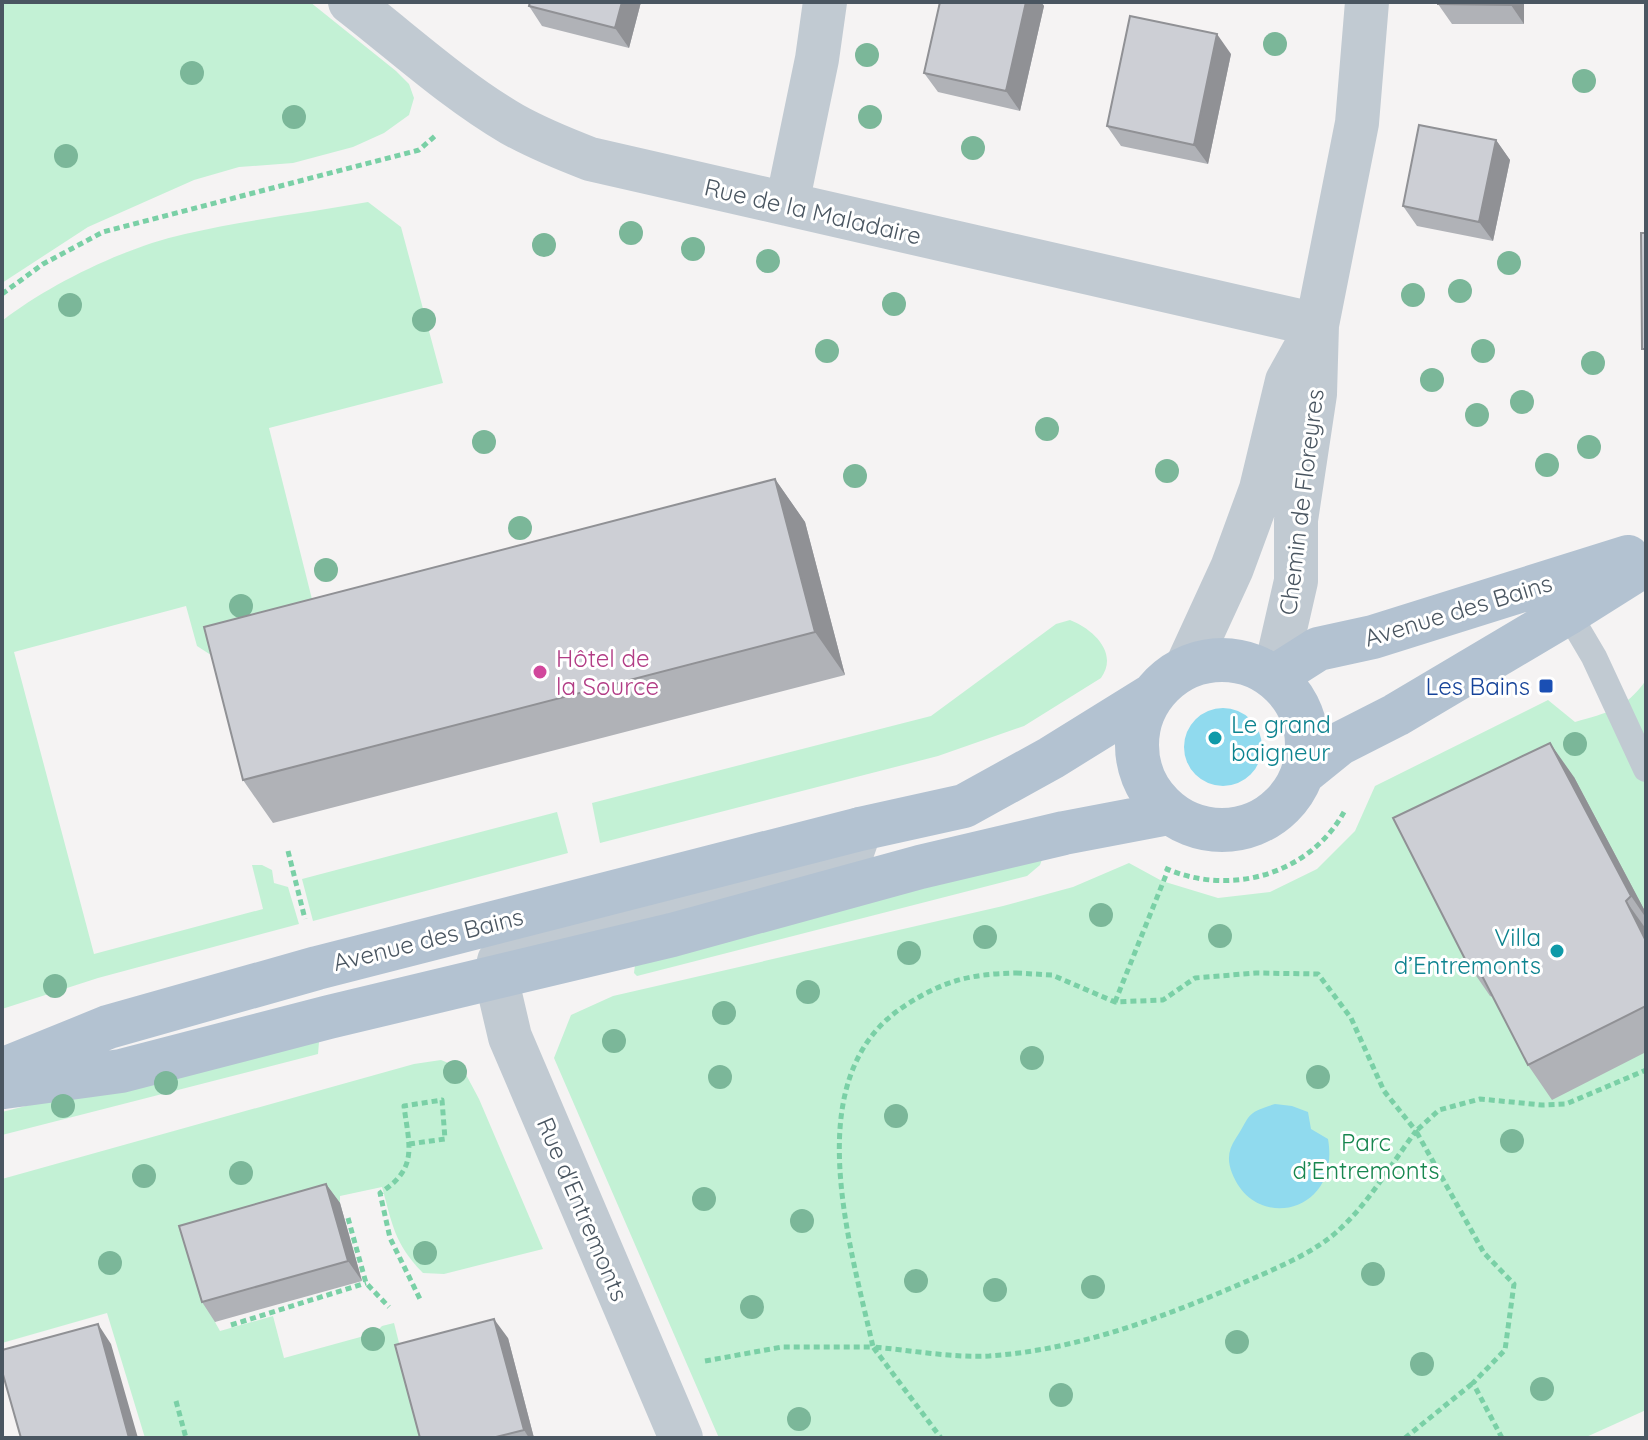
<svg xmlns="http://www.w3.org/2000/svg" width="1648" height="1440" font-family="Quicksand,sans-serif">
<rect width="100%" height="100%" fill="#f5f3f3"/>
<path fill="#c3f1d5" d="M2 2H310L396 71 409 84 414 98 409 115 384 133 353 147 293 163 239 167 194 180 88 227 2 283Z
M368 202 401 227 443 383 269 428 324 647 234 670 197 646 186 606 14 652 94 954 263 909 252 865H262L272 870 274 883 288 887 299 924 98 978 2 1009V321C49 284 126 247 185 234 245 220 307 213 368 202Z
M1070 620C1093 629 1119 653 1101 678L1024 726 938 756 600 843 592 803 931 716 1056 624Z
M1646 680V1410L1584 1438H719L554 1058 571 1015 613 996 1003 906 1073 887 1129 863 1162 881 1218 898 1270 892 1317 869 1355 831 1375 786 1548 700 1575 722C1607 713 1626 709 1646 680Z
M557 812 568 853 313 921 302 879Z
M1044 854 1040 865 1027 876 637 976 634 973 635 965Z
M314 1033 319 1042 318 1054 2 1135V1112Z
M441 1060 463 1069 479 1099 543 1249 444 1274 423 1273C394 1243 393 1226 382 1187L340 1196V1203L215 1322 220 1331 273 1316 284 1358 375 1333 382 1326 394 1323 423 1438H145L107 1313 2 1343V1179L414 1064Z"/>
<path fill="#90daee" d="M1184 747a39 39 0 1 1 78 0a39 39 0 1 1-78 0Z
M1275 1104 1292 1106 1308 1112 1311 1129 1328 1139C1341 1213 1255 1233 1232 1173 1227 1160 1228 1150 1236 1138 1251 1115 1245 1113 1275 1104Z"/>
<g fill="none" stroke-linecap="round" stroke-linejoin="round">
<path stroke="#7ad0a6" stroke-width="5" stroke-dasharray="6 4" stroke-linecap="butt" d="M2 294 43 264 103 232 419 150 436 135
M288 851 305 919
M1165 868C1229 897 1309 875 1344 812
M1016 973 1052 975 1115 1002 1163 1000 1195 978 1256 973 1318 974 1351 1018 1384 1091 1416 1131C1392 1163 1370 1201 1341 1228 1316 1252 1277 1268 1245 1282 1164 1317 1078 1350 989 1356 953 1358 909 1350 873 1347 850 1243 796 1075 906 1005 945 980 971 974 1016 973Z
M1115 1002 1168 870
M409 1144 445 1139 442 1100 404 1106C409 1146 419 1168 380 1193L390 1238 420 1299
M348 1218 366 1283 389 1307
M231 1325 366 1283
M705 1361 782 1347H873L941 1438
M176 1401 186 1438
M1405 1438 1473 1383
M1502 1438 1473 1383 1505 1350 1514 1284 1484 1253 1416 1131 1439 1110 1480 1099 1542 1105 1566 1104 1646 1070"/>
<path stroke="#c1cad2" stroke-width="26" d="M1568 613 1594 657 1646 769"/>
<path stroke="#c1cad2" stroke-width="44" d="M350 2C403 43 454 90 512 124 537 138 564 149 590 159L1317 325
M787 204 817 59 825 2
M1187 666 1232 568 1261 489 1287 381 1311 338
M1274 677 1296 581V520L1315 394 1317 325 1357 123 1367 2
M681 1438 510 1037 496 977 499 961 522 943 541 937 850 858 860 829"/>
<path stroke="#b3c2d1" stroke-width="44" d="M1137 745a85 85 0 1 1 170 0a85 85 0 1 1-170 0Z
M1274 677 1318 649 1373 637 1628 557
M1303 773 1339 744 1396 715 1568 613 1646 564
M2 1070 108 1027 317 968 860 829 964 806 1051 758 1151 696
M4 1087 121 1071 329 1017 672 935 920 867 1064 833 1169 813"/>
</g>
<g fill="#7bb799">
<circle cx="1275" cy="44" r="12"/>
<circle cx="867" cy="55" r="12"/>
<circle cx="192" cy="73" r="12"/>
<circle cx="1584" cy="81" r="12"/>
<circle cx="294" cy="117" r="12"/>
<circle cx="870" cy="117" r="12"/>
<circle cx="973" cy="148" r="12"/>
<circle cx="66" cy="156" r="12"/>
<circle cx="631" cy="233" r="12"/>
<circle cx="544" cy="245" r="12"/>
<circle cx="693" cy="249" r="12"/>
<circle cx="768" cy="261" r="12"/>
<circle cx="1509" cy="263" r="12"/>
<circle cx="1460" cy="291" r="12"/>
<circle cx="1413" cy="295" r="12"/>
<circle cx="894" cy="304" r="12"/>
<circle cx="70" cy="305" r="12"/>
<circle cx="424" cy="320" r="12"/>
<circle cx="827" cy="351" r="12"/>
<circle cx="1483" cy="351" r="12"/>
<circle cx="1593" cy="363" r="12"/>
<circle cx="1432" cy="380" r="12"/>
<circle cx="1522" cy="402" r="12"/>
<circle cx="1477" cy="415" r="12"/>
<circle cx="1047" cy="429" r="12"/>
<circle cx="484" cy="442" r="12"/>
<circle cx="1589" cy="447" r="12"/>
<circle cx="1547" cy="465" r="12"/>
<circle cx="1167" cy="471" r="12"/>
<circle cx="855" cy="476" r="12"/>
<circle cx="520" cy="528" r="12"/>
<circle cx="326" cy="570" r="12"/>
<circle cx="241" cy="606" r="12"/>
<circle cx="1575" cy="744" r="12"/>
<circle cx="1101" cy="915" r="12"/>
<circle cx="1220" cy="936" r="12"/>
<circle cx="985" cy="937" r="12"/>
<circle cx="909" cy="953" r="12"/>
<circle cx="55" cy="986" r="12"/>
<circle cx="808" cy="992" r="12"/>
<circle cx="724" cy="1013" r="12"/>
<circle cx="614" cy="1041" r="12"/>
<circle cx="1032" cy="1058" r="12"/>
<circle cx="455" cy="1072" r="12"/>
<circle cx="720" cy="1077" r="12"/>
<circle cx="1318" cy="1077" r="12"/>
<circle cx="166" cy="1083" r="12"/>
<circle cx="63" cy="1106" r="12"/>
<circle cx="896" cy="1116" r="12"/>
<circle cx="1512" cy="1141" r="12"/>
<circle cx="241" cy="1173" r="12"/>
<circle cx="144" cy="1176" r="12"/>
<circle cx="704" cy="1199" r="12"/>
<circle cx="802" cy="1221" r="12"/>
<circle cx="425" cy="1253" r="12"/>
<circle cx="110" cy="1263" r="12"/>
<circle cx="1373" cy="1274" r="12"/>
<circle cx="916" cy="1281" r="12"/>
<circle cx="1093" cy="1287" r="12"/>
<circle cx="995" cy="1290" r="12"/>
<circle cx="752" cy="1307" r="12"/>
<circle cx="373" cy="1339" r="12"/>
<circle cx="1237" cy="1342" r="12"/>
<circle cx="1422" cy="1364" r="12"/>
<circle cx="1542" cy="1389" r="12"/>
<circle cx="1061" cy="1395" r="12"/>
<circle cx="799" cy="1419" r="12"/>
</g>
<path fill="#b0b2b7" d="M530 2H641L629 48 542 26 529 6Z
M940 2H1041L1044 6 1020 111 938 92 924 73Z
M1524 2V24H1452L1438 4Z
M1231 54 1208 164 1121 146 1107 126Z
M1496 140 1510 160 1493 241 1417 226 1403 206Z
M775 479 805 522 845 675 273 823 243 780Z
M1574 777 1646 913V1052L1552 1100 1528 1065 1493 997 1490 996 1466 961Z
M326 1184 340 1203 362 1281 215 1322 202 1302Z
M508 1338 534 1438H420Z"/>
<path fill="#909195" d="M622 2H641L629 48 615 28Z
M1026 2H1041L1044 6 1020 111 1006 91Z
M1511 2H1524V24L1511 5Z
M1217 34 1231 54 1208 164 1194 145Z
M1496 140 1510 160 1493 241 1479 222Z
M775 479 805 522 845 675 815 632Z
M1550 743 1574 777 1646 913V918L1631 896Z
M1626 901 1646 929V941Z
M326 1184 340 1203 362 1281 348 1261Z
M494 1319 508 1338 534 1438H529L524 1430Z
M98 1324 111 1344 138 1438H129Z"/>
<path fill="#cdcfd5" stroke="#909195" stroke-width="2" d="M530 2H622L615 28 529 6Z
M940 2H1026L1006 91 924 73Z
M1438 2H1511V5L1438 4Z
M1130 16 1217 34 1194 145 1107 126Z
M1419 125 1496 140 1479 222 1403 206Z
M1641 233H1646V349H1642Z
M775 479 815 632 243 780 204 627Z
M1550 743 1631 896 1626 901 1646 941V1006L1528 1065 1478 968 1466 961 1393 818Z
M326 1184 348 1261 202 1302 179 1226Z
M494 1319 524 1430 492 1438H420L395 1345Z
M98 1324 129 1438H21L2 1371V1350Z"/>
<circle fill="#d1479c" stroke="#fff" stroke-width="3" cx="540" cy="672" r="8"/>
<rect fill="#1a4fb4" stroke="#fff" stroke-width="3" x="1538" y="678" width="16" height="16" rx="4"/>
<g fill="#0f9aa8" stroke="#fff" stroke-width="3">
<circle cx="1215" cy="738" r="8"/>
<circle cx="1557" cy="951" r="8"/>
</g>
<g text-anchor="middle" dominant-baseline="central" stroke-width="6" stroke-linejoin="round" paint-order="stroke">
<g font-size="24" fill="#4a5661" stroke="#fff">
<text transform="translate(813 211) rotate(13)">Rue de la Maladaire</text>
<text transform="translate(1301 502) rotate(-83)">Chemin de Floreyres</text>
<text transform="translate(1458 610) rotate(-17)">Avenue des Bains</text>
<text transform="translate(428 939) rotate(-14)">Avenue des Bains</text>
<text transform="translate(583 1209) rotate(67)">Rue d'Entremonts</text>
</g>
<g font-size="24" fill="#b23c85" stroke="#fff" text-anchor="start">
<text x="556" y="658">Hôtel de<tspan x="556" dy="28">la Source</tspan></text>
</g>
<g font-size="24" fill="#164399" stroke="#fff" text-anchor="end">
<text x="1530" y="686">Les Bains</text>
</g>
<g font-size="24" fill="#0d838f" stroke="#fff" text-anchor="start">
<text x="1231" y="724">Le grand<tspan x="1231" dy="28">baigneur</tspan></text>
<text x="1541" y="937" text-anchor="end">Villa<tspan x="1541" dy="28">d’Entremonts</tspan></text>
</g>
<g font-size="24" fill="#17864f" stroke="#fff">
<text x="1366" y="1142">Parc<tspan x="1366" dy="28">d’Entremonts</tspan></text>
</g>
</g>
<rect width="1648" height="1440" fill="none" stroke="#4a5661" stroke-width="8"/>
</svg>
